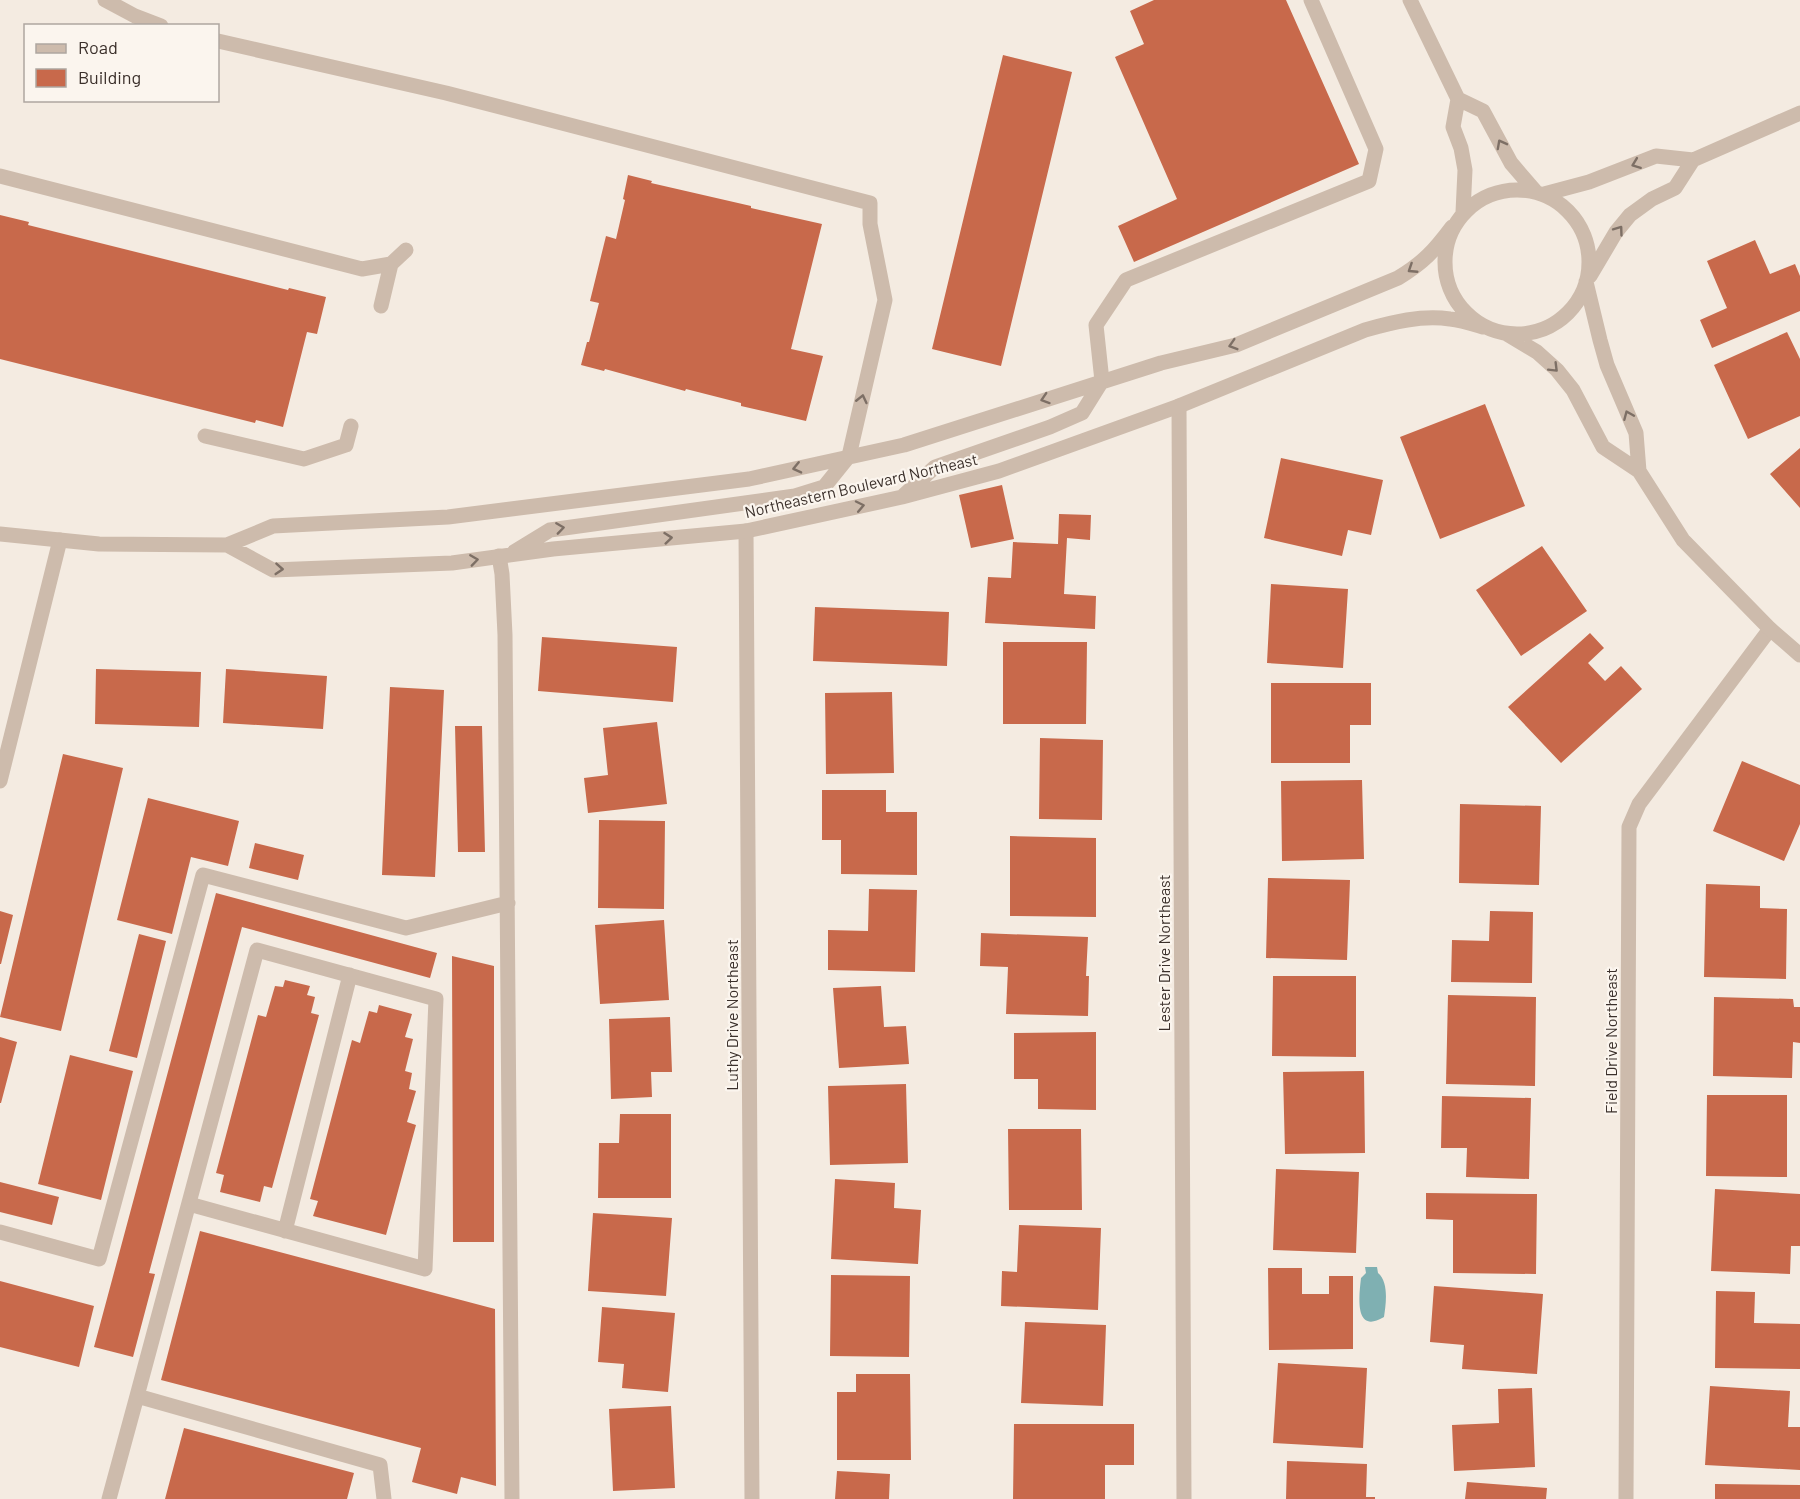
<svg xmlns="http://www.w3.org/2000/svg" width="1800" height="1499" font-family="Barlow,sans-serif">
<rect width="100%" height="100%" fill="#f4ebe1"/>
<path fill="#7fb0b2" d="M1365 1267H1377L1378 1273C1389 1282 1386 1304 1384 1317 1354 1335 1359 1296 1361 1278L1366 1273Z"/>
<path fill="#c8694b" d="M1154 0H1286L1359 164 1134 262 1118 226 1177 199 1115 57 1144 44 1130 11Z
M1003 55 1072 72 1001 366 932 349Z
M628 175 652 181 651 183 751 206V208L822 224 791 349 823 356 806 421 741 406V403L686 389 685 391 605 369 604 371 581 365 587 342H589L599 303 590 301 606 236 616 239 625 200 623 199Z
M0 215 29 222 28 225 288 290 289 288 326 297 317 334 307 332 283 427 256 420 255 423 0 359Z
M1755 240 1770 274 1795 264 1800 276V311L1712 348 1700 320 1727 308 1707 261Z
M1787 332 1800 359V416L1748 439 1714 365Z
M1485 404 1525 506 1440 539 1400 437Z
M1800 448V508L1770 474Z
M1281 458 1383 480 1371 535 1348 530 1342 556 1264 538Z
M1002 485 1014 539 971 548 959 495Z
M1059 514 1091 515 1090 540 1067 538 1064 594 1096 596 1095 629 985 623 988 577 1011 578 1013 542 1058 544Z
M1542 546 1587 611 1521 656 1476 590Z
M1271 584 1348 589 1343 668 1267 663Z
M815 607 949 612 947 666 813 661Z
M1590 633 1604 648 1588 663 1605 681 1621 666 1642 689 1561 763 1508 707Z
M542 637 677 647 673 702 538 691Z
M1003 642H1087L1086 724H1003Z
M96 669 201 672 199 727 95 724Z
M226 669 327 676 323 729 223 723Z
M1271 683H1371V725H1350V763H1271Z
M390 687 444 690 435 877 382 875Z
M892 692 894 773 826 774 825 693Z
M657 722 667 804 588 813 584 778 608 775 603 728Z
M455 726H482L485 852H458Z
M1040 738 1103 740 1102 820 1039 819Z
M63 754 123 768 61 1031 0 1017Z
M1742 761 1800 785V824L1784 861 1713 831Z
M1362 780 1364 859 1282 861 1281 781Z
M822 790H886V812H917V875L841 874V840H822Z
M148 798 239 821 228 866 191 857 172 934 117 920Z
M1460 804 1541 806 1539 885 1459 883Z
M599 820 665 821 664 909 598 908Z
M1010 836 1096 838V917L1010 916Z
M255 843 304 855 298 880 249 868Z
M1268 878 1350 880 1347 960 1266 958Z
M1706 884 1760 886V908L1787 909 1786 979 1704 977Z
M869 889 917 890 915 972 828 970V930L868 931Z
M216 893 437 953 430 978 242 927 149 1273 155 1274 133 1357 94 1347Z
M0 911 13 915 1 964H0Z
M1490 911 1533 912 1532 983 1451 982 1452 940 1489 941Z
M664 920 669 1000 600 1004 595 925Z
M981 933 1088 937 1086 976H1089L1088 1016 1006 1014 1008 967 980 966Z
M139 934 166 941 137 1058 109 1051Z
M452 956 494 966V1242H453Z
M1273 976H1356V1057L1272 1056Z
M285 980 310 986 307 995 315 997 311 1013 319 1015 272 1188 264 1186 260 1202 220 1192 224 1175 216 1173 258 1015 266 1017 275 986 283 987Z
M881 986 884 1027 906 1026 909 1064 839 1068 833 988Z
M1448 995 1536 997 1535 1086 1446 1084Z
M1714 997 1793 999 1794 1007H1800V1043L1793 1042 1792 1078 1713 1076Z
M379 1005 412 1014 405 1037 413 1039 405 1071 412 1073 409 1089 416 1091 407 1122 416 1125 386 1235 313 1216 318 1201 310 1199 352 1040 360 1043 369 1011 377 1013Z
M670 1017 672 1072H651L652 1097 611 1099 609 1019Z
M1096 1032V1110L1038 1109V1079H1014V1033Z
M0 1037 17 1042 1 1103H0Z
M70 1055 133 1071 101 1200 38 1184Z
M1364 1071 1365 1153 1285 1154 1283 1072Z
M906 1084 908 1163 830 1165 828 1086Z
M1707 1095H1787V1177L1706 1176Z
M1442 1096 1531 1098 1529 1179 1466 1177 1467 1148H1441Z
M620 1114H671V1198H598L599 1143H619Z
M1008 1129H1081L1082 1210H1009Z
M1276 1169 1359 1172 1356 1253 1273 1250Z
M835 1179 895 1183 894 1208 921 1210 918 1264 831 1259Z
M0 1182 59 1197 52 1225 0 1212Z
M1715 1189 1800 1194V1246H1791L1790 1274 1711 1271Z
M1426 1193 1537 1194 1536 1274 1453 1273V1220L1426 1219Z
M593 1213 672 1218 666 1296 588 1291Z
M1019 1225 1101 1228 1098 1310 1001 1306 1002 1271 1017 1272Z
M200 1231 495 1309 496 1486 461 1477 457 1494 412 1482 421 1448 161 1380Z
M1268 1268H1302V1294H1329V1276H1353V1349L1269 1350Z
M831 1275 910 1276 909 1357 830 1356Z
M0 1281 94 1306 79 1367 0 1347Z
M1434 1286 1543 1294 1537 1374 1462 1369 1464 1345 1430 1342Z
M1716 1291 1755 1292 1754 1323 1800 1324V1369L1715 1368Z
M602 1307 675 1313 668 1392 622 1388 624 1364 598 1362Z
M1025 1322 1106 1325 1103 1406 1021 1403Z
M1278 1363 1367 1368 1363 1448 1273 1443Z
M856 1374H910L911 1460H837V1392H856Z
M1710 1386 1790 1391 1788 1427H1800V1470L1705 1465Z
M1532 1388 1535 1467 1454 1471 1452 1425 1499 1423 1498 1389Z
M671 1406 675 1488 613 1491 609 1409Z
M1014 1424H1134V1465H1105V1499H1013Z
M184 1428 354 1473 347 1499H165Z
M1287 1461 1367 1464 1366 1497H1375V1499H1286Z
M837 1471 890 1474 889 1499H835Z
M1467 1482 1547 1488 1546 1499H1465Z
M1715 1484 1800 1485V1499H1715Z"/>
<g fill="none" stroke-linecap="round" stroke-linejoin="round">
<path stroke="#cdbbac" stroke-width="15" d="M105 0 135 16 161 26
M218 41 446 93 870 203V224L885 300 849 456
M0 176 362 269 391 264 406 250
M381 306 391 264
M1102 381 1096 325 1126 280 1369 181 1376 149 1311 0
M205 436 304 459 346 445 351 426
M499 556 502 574 505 635 512 1499
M0 781 60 540
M285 1231 350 975
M0 1232 99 1259 203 875 406 928 508 903
M137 1396 257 950 436 999 425 1269 189 1204
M109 1499 137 1396 380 1465 384 1499"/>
<path stroke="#cdbbac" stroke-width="15" d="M1179 406 1184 1499
M746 531 752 1499
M1626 1499 1629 827 1639 804 1770 629"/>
<path stroke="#cdbbac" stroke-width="15" d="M1410 0 1458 99 1483 111 1511 163 1535 191
M1458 99 1453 127 1461 148 1465 170 1463 212
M1445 262a72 72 0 1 1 144 0a72 72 0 1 1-144 0Z
M1544 194 1589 182 1656 156 1693 160 1800 113
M1590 276 1616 232 1630 215 1652 199 1675 188 1693 160
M1586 282 1600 340 1607 365 1636 433 1639 471
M1507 334 1537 352 1557 370 1573 390 1603 447 1639 471 1683 540 1770 629 1800 655
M904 495 935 467 1050 427 1082 413 1102 381
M0 534 99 544 227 545 273 526 448 517 749 479 904 445 1161 363 1236 345 1398 278C1424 262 1434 251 1452 227
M227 545 273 570 452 563 553 549 746 531 902 497 999 471 1179 406 1365 330C1393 322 1421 315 1450 319 1461 320 1473 324 1483 327
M514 552 550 530 795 496 824 487 849 456"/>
</g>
<defs><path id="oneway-chevron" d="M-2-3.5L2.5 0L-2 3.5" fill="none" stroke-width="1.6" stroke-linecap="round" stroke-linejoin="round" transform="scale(1.5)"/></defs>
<g stroke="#7d6f65">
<use href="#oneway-chevron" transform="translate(1501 144) rotate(-118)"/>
<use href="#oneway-chevron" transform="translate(1636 164) rotate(159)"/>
<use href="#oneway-chevron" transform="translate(1619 230) rotate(-54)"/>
<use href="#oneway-chevron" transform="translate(1412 269) rotate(147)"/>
<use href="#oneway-chevron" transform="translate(1233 345) rotate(163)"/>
<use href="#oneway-chevron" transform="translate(1554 368) rotate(45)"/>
<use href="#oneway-chevron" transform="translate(862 399) rotate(-77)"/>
<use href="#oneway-chevron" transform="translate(1045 399) rotate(162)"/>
<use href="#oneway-chevron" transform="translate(1628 415) rotate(-113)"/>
<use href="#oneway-chevron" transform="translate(797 468) rotate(167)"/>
<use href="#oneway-chevron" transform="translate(860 506) rotate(-12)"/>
<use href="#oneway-chevron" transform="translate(560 528) rotate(-8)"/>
<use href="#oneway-chevron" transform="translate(668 538) rotate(-6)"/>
<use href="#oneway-chevron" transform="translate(474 560) rotate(-8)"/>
<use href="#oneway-chevron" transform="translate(279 569) rotate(4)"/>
</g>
<g text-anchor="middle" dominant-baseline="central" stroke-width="4.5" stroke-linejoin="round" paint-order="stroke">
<g font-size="16" fill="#3b302b" stroke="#fbf5ee">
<text transform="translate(861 485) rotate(-13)">Northeastern Boulevard Northeast</text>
<text transform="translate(1163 953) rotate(-90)">Lester Drive Northeast</text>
<text transform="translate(731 1015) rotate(-90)">Luthy Drive Northeast</text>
<text transform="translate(1610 1041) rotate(-90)">Field Drive Northeast</text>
</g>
</g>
<rect x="24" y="24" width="195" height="78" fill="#fbf5ee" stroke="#aea6a0" stroke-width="1.5"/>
<rect x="36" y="44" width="30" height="9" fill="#cdbbac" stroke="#aea6a0" stroke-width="1.5"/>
<text x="78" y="54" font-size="18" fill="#3b302b">Road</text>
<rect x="36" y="69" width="30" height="18" fill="#c8694b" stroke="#aea6a0" stroke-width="1.5"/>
<text x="78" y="84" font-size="18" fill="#3b302b">Building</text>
</svg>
